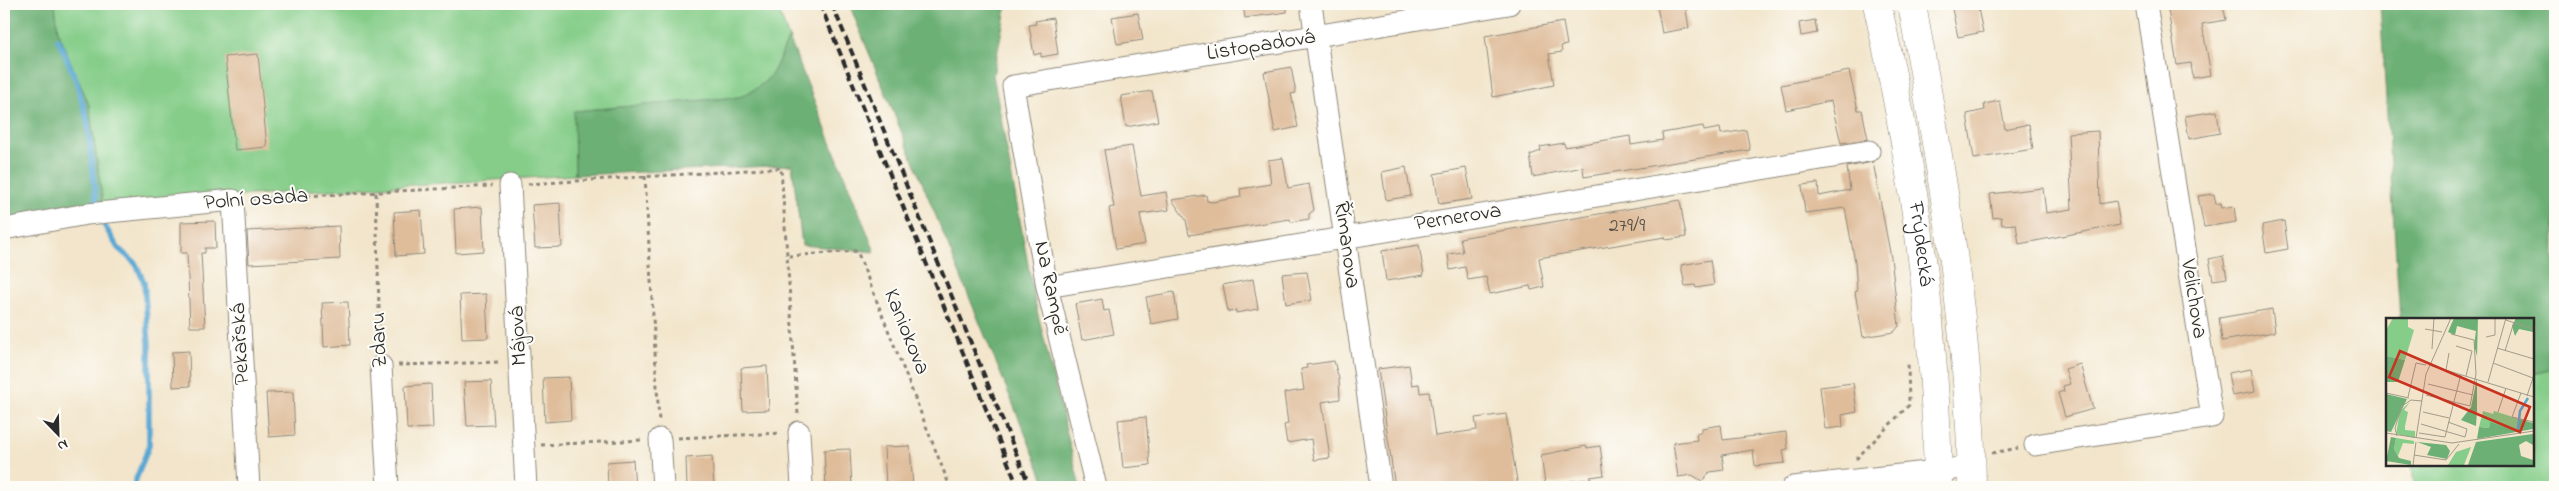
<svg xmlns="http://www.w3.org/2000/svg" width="2559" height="491" font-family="'Indie Flower',sans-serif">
<rect width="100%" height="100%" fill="#fdfcf7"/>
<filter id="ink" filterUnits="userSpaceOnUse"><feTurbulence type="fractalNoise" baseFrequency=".02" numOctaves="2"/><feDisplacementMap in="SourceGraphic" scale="10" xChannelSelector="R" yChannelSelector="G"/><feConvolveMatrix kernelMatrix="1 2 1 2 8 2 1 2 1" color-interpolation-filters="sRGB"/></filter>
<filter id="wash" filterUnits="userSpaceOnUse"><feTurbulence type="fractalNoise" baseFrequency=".0096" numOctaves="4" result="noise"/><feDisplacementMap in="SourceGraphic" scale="20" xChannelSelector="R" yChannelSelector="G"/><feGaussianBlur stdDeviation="1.12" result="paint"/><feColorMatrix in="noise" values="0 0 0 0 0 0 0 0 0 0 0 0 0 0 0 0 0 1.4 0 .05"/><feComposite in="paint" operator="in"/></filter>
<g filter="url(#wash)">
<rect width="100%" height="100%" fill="#f2e5cb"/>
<path fill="#85cd89" stroke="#587c5a" d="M55 4H776L789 38C772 72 777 79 740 97L575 111V175L103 204 89 106 58 32Z
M2555 369V487H2414L2412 465H2533V374Z"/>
<path fill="#6cb075" stroke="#4c6e50" d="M4 4H55L58 32 89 105 103 204 4 223Z
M849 4H1007L993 75 1035 302 1080 487H1047Z
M2380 4H2555V369L2533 374V320H2400Z
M789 38 875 252 802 245 792 165 575 175 574 111 740 97C777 79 772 72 789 38Z"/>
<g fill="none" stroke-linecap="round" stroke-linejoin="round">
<path stroke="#59a7d3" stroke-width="5.5" d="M58 39 76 80 87 119 97 209
M100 218 118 248 136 264 144 282 149 345V446L133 487"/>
</g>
<g id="blocks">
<path fill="#dfbd9b" d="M1243 4H1287V12L1245 18Z
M1669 4H1685L1689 28 1662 33 1657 6Z
M1951 4H1977L1983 32 1958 37Z
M2167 4H2192L2193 9 2223 4 2226 20 2202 24 2211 75 2193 78 2191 63 2177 65Z
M1138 13 1143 40 1117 44 1112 17Z
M1053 18 1058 54 1041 57V53L1034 55 1029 25 1036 24 1035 21Z
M1815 20 1817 33 1801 36 1799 23Z
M1563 22 1567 45 1561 46 1562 52 1549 54 1554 85 1493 97 1485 36Z
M258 54 267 147 235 150 225 57Z
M1291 67 1296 93 1291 94 1298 127 1275 132 1264 72Z
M1849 71 1858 110H1862L1868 139 1841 143 1831 101 1786 110 1781 85Z
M1152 91 1158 121 1126 127 1121 96Z
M2000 101 2005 129 2029 124 2033 149 1974 159 1967 114 1985 110 1984 104Z
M2217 111 2220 133 2189 139 2185 116Z
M1703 126 1704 131 1720 128 1721 134 1746 130 1750 150 1584 177 1583 167 1533 177 1530 155 1541 151 1540 147 1564 143 1565 147 1630 136 1631 145 1663 140 1662 133Z
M2098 131 2100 204 2116 201 2120 225 2019 244 2016 224 2002 225 2001 217 1993 218 1990 194 2043 188 2046 213 2072 209 2068 133Z
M1132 146 1141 196 1166 192 1169 210 1140 214 1145 244 1116 249 1109 208 1114 207 1104 150Z
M1283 158 1288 188 1309 184 1314 210 1309 214V219L1291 222 1290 219 1189 235 1186 220 1172 200 1206 195 1207 201 1212 202 1241 197 1240 189 1271 184 1268 160Z
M1873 162 1891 258 1899 326 1894 332 1863 337 1855 292 1857 291 1855 262 1845 208 1805 213 1802 185 1818 183 1819 196 1850 190 1847 167Z
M1406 167 1411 196 1386 200 1382 172Z
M1466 168 1472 199 1439 204 1434 174Z
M2214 194 2216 204 2221 203 2222 208 2234 206 2236 222 2204 227 2198 196Z
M1680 200 1686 237 1666 240 1665 237 1539 258 1544 287 1531 290 1530 286 1490 294 1486 277 1468 280 1465 267 1450 270 1448 254 1463 252 1460 238Z
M560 203 562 247 535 248 532 205Z
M482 207 484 251 456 253 454 209Z
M421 210 424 254 396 256 394 212Z
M215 221 216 248H205V253H201L205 327H190L187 253H181V222Z
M2284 221 2288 249 2266 253 2262 225Z
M339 226 340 259 249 264 247 231Z
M1419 245 1424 275 1386 281 1382 251Z
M2223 256 2227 278 2213 280 2209 259Z
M1710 260 1714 285 1696 288 1695 285 1685 286 1681 265Z
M1307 272 1312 300 1286 304 1282 274Z
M1253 279 1258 309 1236 313V310L1228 312 1223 285Z
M1174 292 1178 319 1151 324 1146 297Z
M486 294 488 338 462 339 460 295Z
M1102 299 1104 311 1109 310 1114 334 1082 340 1075 304Z
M348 302 350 345 324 347 322 303Z
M2272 309 2275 332 2222 341 2219 318Z
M189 351 190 386 173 387 172 352Z
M1334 361 1339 379 1340 399 1322 402 1330 458 1314 460 1311 439 1287 443 1284 425 1288 424 1284 393 1304 390 1301 369 1307 368 1306 365Z
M2080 364 2093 409 2065 417 2058 393 2064 391 2063 386 2070 384 2065 369Z
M1409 365 1412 385 1419 384 1420 393 1429 392 1435 436 1477 430 1475 418 1506 414 1518 487H1395L1378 369Z
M767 366 769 410 743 411 741 368Z
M2251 369 2255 392 2232 396 2228 373Z
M569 377 571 420 545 422 543 378Z
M491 381 494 425 467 426 464 382Z
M1853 383 1857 412 1842 415 1843 427 1825 429 1820 387Z
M431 384 433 428 407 429 405 386Z
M293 392 295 435 269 437 266 393Z
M1146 417 1150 465 1123 468 1118 420Z
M1721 425 1723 440 1786 432 1788 449 1783 450 1785 463 1755 466 1753 450 1722 455 1724 470 1710 472 1702 481 1692 475 1678 477 1673 443 1697 440 1696 434 1702 432V428Z
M910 446 913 487H886L884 447Z
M1586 446 1587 448 1600 446 1604 475 1590 477 1591 479 1545 484 1541 455Z
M850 449 852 487H826L824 450Z
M712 456 714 487H687L686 458Z
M633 460 635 487H608L607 462Z"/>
</g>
</g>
<g filter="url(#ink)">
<use href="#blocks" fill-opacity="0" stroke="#8e887b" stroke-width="1"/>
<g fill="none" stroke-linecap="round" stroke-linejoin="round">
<defs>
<path id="street" d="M1311 4 1381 487
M510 185 526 487
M4 229 87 214 233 200 249 487
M1047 287 1869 151
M381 366 388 487
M799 432 802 487
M660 439 663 487
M2035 445 2212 417 2146 4
M1096 487 1047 287 1013 86 1509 4
M1793 487 1972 467"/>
<g id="secondary">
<path id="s1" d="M1877 4C1913 162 1936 325 1938 487"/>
<path d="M1912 4C1940 163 1970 325 1972 487"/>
</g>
</defs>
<use href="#street" stroke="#8e887b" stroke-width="23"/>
<use href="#secondary" stroke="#8e887b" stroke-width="29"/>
<path stroke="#8e887b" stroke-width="3" stroke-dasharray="4 4" stroke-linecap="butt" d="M645 176 659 422
M528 184 781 168 798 415
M376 193 380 347
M251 199 492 186
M789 256 857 251 950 487
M398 365 502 362
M678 438 782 433
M541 445 642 440
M1992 453 2018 448
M1856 459 1909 405 1908 363"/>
<use href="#street" stroke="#fff" stroke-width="21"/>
<use href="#secondary" stroke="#fff" stroke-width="28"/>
<path stroke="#2b2b2b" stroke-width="4" stroke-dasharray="8 4" stroke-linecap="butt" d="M820 4 1018 487
M832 4 1030 487"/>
</g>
</g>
<g text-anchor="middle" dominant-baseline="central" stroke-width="4" stroke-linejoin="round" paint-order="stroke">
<g font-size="20" fill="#585047">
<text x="1627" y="226">279/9</text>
</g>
<g font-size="22" fill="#2b2b2b" stroke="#fdfcf7">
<text transform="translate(1261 46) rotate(-9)">Listopadová</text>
<text transform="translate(256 200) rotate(-4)">Polní osada</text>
<text transform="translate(1458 218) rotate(-9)">Pernerova</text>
<text stroke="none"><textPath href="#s1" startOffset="244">Frýdecká</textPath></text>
<text transform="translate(1346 245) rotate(82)">Římanova</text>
<text transform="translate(1050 288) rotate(78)">Na Rampě</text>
<text transform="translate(2193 299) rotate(81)">Velichova</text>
<text transform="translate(906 332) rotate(68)">Kaniokova</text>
<text transform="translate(519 336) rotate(-93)">Májová</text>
<text transform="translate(380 340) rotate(-92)">Zdaru</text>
<text transform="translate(241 344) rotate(-93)">Pekařská</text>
</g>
</g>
<g transform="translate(2386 318)">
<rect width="148" height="148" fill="#f2e5cb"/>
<path d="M7 0H22V9L28 12 19 42 0 38V12ZM24 84 18 92 22 94 19 108V112L29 113V120L10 116 14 93ZM97 93 107 96 108 93 133 101 131 113 104 105 103 110 93 109ZM10 120 28 123V126L17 125 12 138 8 131ZM85 129 78 147H62L70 134Z" fill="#85cd89"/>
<path d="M68 0H92L91 38 88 27 90 13 71 8 69 17 62 14ZM130 0H147V19V14L133 11 129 18 126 8ZM0 38 19 42 12 64H0ZM91 60V93L90 108 75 102 85 89ZM0 76 21 81 5 114 0 113ZM133 101 147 105V111L91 121 93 109 103 110 104 104 131 113ZM147 116V127L140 123 133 127 135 138 147 142V147H82L90 124ZM5 119 10 120 8 131 13 140 25 143V147L0 143ZM31 124 60 127 64 133 61 141 41 137 45 129Z" fill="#6cb075"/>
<path fill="none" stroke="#59a7d3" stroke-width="2.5" d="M132 111 134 93 142 80"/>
<path fill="none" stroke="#a29b8b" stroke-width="1" d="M120 2 147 11M39 11 56 14M100 19 109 17V0M70 28 86 33 80 58M111 30 148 41M46 31 48 0M119 33 128 4M107 45 147 60M43 47 148 79M60 52 63 35M102 64 120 0M42 66 87 77M0 75 23 80M135 75 126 99 148 104M40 77 84 88 90 56 88 22 65 16M141 78 148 57M22 79 30 45 40 47M37 94 63 100M112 94 120 70M35 106 79 119 81 111 62 104M0 115 66 125 148 113M33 115 59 119 75 56M11 118 9 110 16 88 25 82 36 83M30 120 40 56 65 0M28 137 60 142 73 126M27 147 30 124"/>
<path fill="#c8321e" fill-opacity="0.15" stroke="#c8321e" stroke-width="2.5" d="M14 33 144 89 134 114 3 59Z"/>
<rect width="148" height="148" fill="none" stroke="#2b2b2b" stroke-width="2.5"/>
</g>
<rect width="2559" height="491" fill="none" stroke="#fdfcf7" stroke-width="20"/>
<g transform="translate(58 434) rotate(157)" stroke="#fdfcf7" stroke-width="4" paint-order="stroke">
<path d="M0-4L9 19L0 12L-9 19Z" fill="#2b2b2b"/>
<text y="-8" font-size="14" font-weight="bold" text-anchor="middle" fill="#2b2b2b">N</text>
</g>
</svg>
